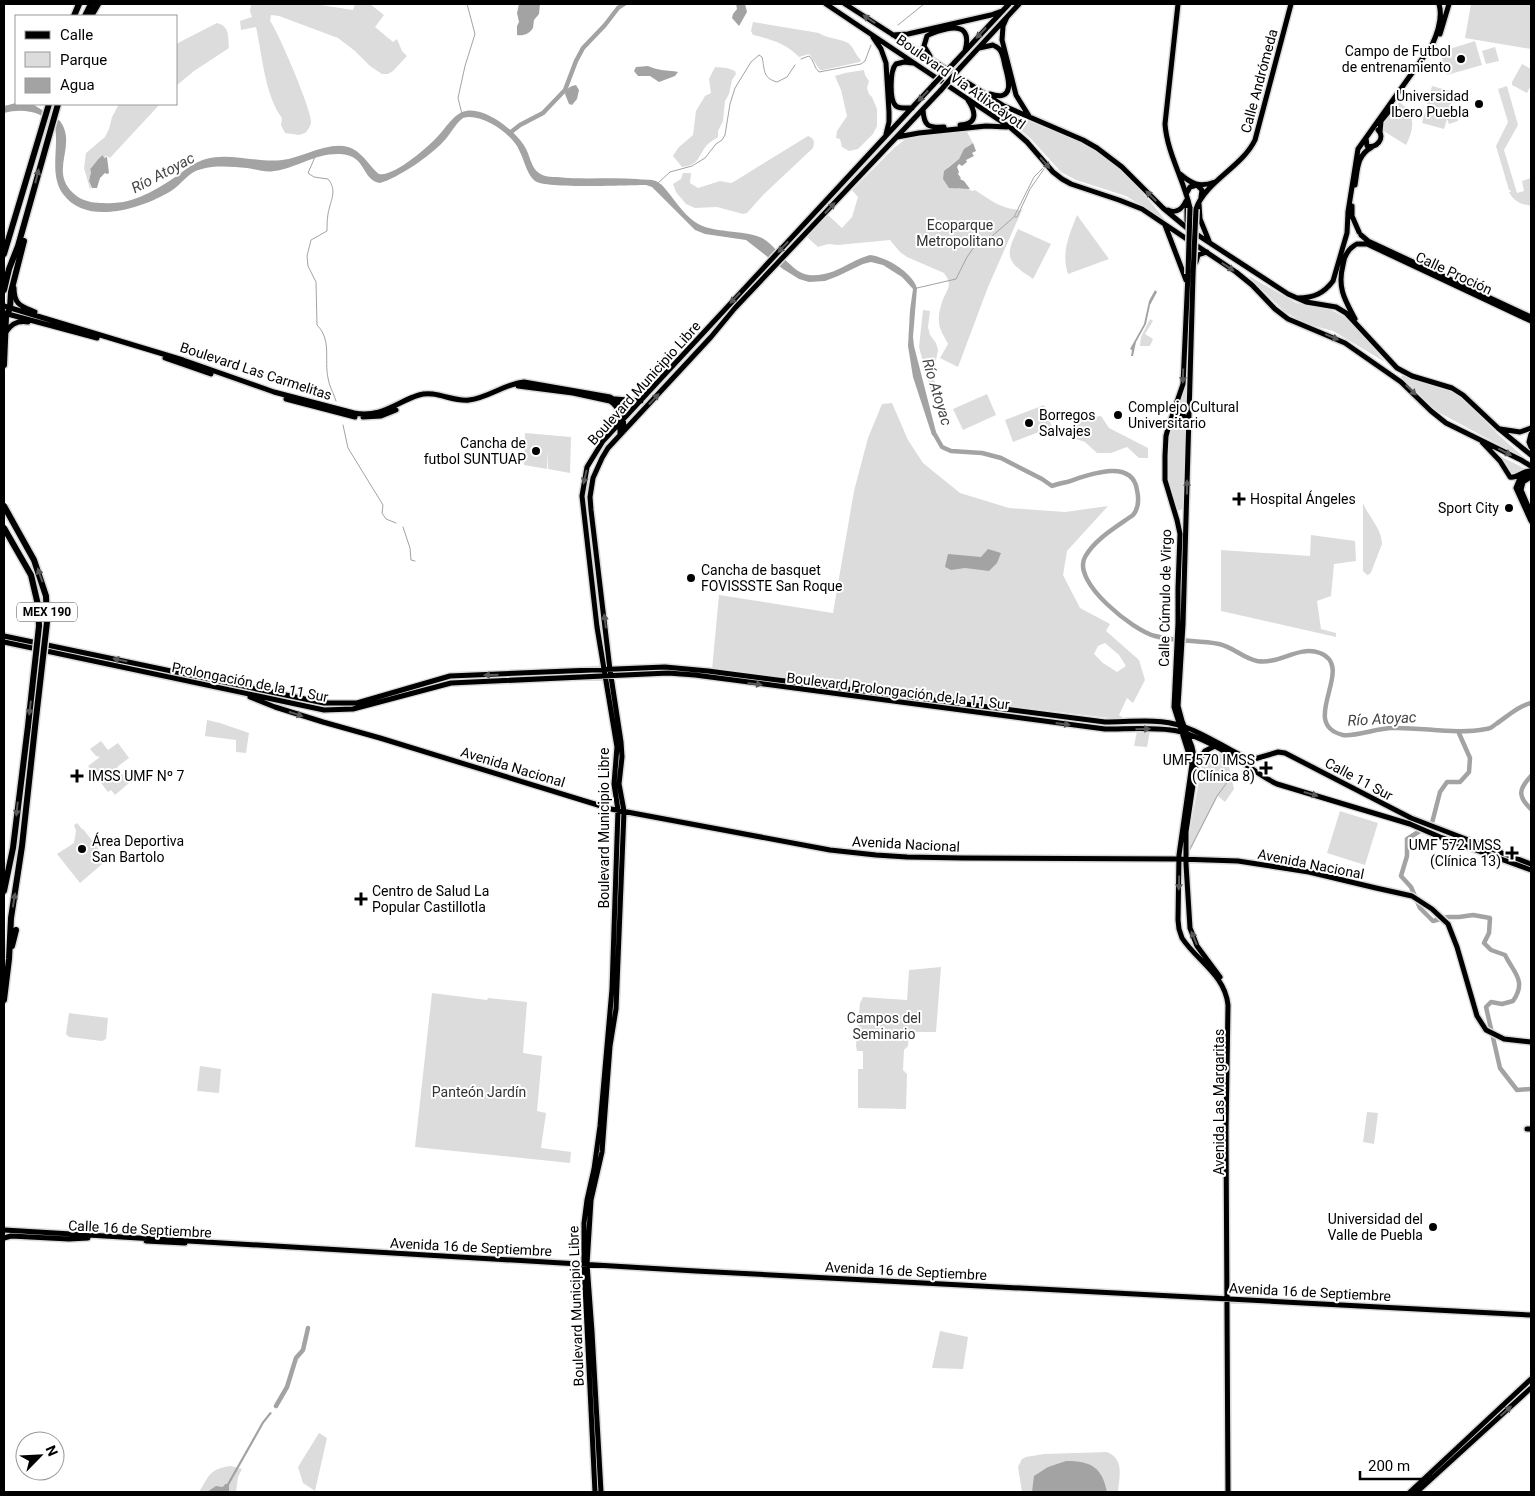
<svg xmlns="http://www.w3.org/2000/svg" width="1535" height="1496" font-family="Roboto,sans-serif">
<rect width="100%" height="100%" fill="#fff"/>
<path fill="#dcdcdc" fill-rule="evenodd" d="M251 4H314L353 10 355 4H370L384 15 375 27 393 42 397 39 402 51 407 56 393 71 388 74H382L370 66 355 51 338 38 279 16 271 15 270 21C278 31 313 113 311 123 310 127 307 131 305 133L299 135 285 133 281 125 282 118C265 96 262 54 256 27L241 30 240 21 252 17 250 11Z
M1471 4H1531V49L1465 38Z
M753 22 819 33C828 39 839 38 848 43 854 47 855 55 861 60L860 62 823 70H820L809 54 799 57C787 44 771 39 753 35L751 31Z
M217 23C230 26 228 37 229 48L194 71 176 86V44Z
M1475 41 1482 65 1447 75 1440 52Z
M1495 47 1499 61 1486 64 1482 51Z
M1522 64 1531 69V85L1527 93 1512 85V82Z
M715 67 727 68 735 71 736 74 732 80 729 94 725 101 723 121 718 131V137C715 139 711 141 708 144 698 154 701 165 682 167L673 156 678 148 693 135 696 111 705 96 711 93 709 79Z
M864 70 865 75 869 81 867 88 869 94 872 97 877 109V126L873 134 858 149 849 151 842 147 840 139 836 138 837 131 847 116 841 90 835 76 845 73Z
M1432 86 1454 92 1448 117 1457 115 1458 121 1449 124 1447 119 1444 129 1422 123Z
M1507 86 1518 125 1504 150 1517 193 1524 191 1522 181 1531 178V206C1521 204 1514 202 1509 192H1511L1510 190H1509L1496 146 1508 122 1498 89Z
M988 100C1017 119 1049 128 1080 142 1109 155 1146 194 1165 220L1126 196 1076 180 1061 172 1031 139 1012 123 986 105Z
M1399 102C1417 114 1414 129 1406 145L1382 130V126Z
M119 104H160L110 158 106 156 104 158 103 155C97 159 95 164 90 169L91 172 89 181 91 187 90 189 84 168 86 153 105 137 109 129 112 117Z
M966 130 973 143 968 146 959 159 947 168 958 189 966 188 972 191 975 190C990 200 1003 210 1022 210L988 287 958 367 940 358 948 344C945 337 939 330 939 322 938 317 940 308 942 302 946 290 954 286 944 273L907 257 900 252 890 240 838 245 828 244 818 247 807 237 828 215 842 228 852 217 858 197 852 190 894 148 907 138Z
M808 136C814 138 815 142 813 148L763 195 747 213 743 214 717 207 695 208 686 204 676 192 673 184 681 179 683 173H691L690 183 698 188 720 181 731 183 735 181Z
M1077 215 1109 259 1068 274C1061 253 1069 235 1077 215Z
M1018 229 1051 244 1033 279C1007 262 1004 257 1018 229Z
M1249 276 1296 303 1327 308 1347 318 1385 362 1333 331 1307 324 1285 312 1250 278Z
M923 310 930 311 928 327 930 335 936 343 938 350 934 370 935 392 930 388 919 347Z
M1150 319 1153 321 1145 334 1153 339 1150 346H1140L1141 337Z
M1186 356 1187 357 1186 416 1175 414 1184 388Z
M1403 375 1410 379 1450 391 1460 397 1501 437 1527 460 1438 412 1401 377Z
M987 394 996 415 963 430 953 409Z
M892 403 908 440 923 463 960 493 1009 508 1065 512 1108 506 1067 551 1063 575 1080 608 1110 624 1106 631 1139 660 1145 680 1133 703 1127 698 1119 715 1126 720 712 670 719 595 833 613 854 491 868 438 882 404ZM1105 643 1119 655 1126 666 1117 672 1103 663 1094 654 1098 646Z
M1044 405 1052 427 1013 442 1005 420Z
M1101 416 1109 428 1148 448V458H1139L1127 447 1111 453H1097L1085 442 1069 437 1075 420Z
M1176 418H1182L1186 422 1183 507 1181 510 1177 511C1172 502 1168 486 1167 476 1166 462 1165 427 1176 418Z
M525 433 571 437 570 473 548 469V451L547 469 524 465Z
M1496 454 1526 469 1521 471 1513 477Z
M1363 503C1368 516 1382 529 1382 544L1372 570 1370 574 1367 575 1363 571Z
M1311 535 1355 541 1356 561 1334 564 1331 596 1317 601 1321 629 1336 633V637L1221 611V550L1310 556Z
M207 720 220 723 249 733 246 753 236 752V740L205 736Z
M1137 731H1150L1147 747 1134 746Z
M101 741 108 750 118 743 129 758 117 767 129 783 115 795 111 790 108 792 88 766 100 757 96 756 90 749Z
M1215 752 1227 756 1234 789 1225 802 1218 796 1190 851V830L1202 764 1208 755Z
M1340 811 1378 823 1365 865 1327 853Z
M77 823 82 829H83L107 860 80 883 57 854 74 843 76 831 74 825Z
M941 967 936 1032H909L908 1046 904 1050 903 1070 907 1074 906 1109 858 1108V1069H863V1051H857L856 1046 860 1003 863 997 907 1000 909 970Z
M432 993 487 1000 488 998 527 1002 523 1053 542 1056 537 1111 546 1113 541 1148 571 1152 570 1163 415 1147Z
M69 1013 108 1018 106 1039 102 1041 69 1037 66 1034Z
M200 1066 221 1069 219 1093 197 1091Z
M1367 1112 1378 1113 1374 1144 1363 1142Z
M940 1331 968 1337 963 1369 932 1368Z
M319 1433 327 1438 315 1491 303 1483 298 1467Z
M1107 1452C1125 1459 1119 1477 1118 1492H1022L1018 1467 1022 1459 1026 1457 1044 1454Z
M231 1466 242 1469 238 1477 236 1492H199C210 1475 209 1469 231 1466Z"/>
<path fill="#a3a3a3" d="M519 4H540L539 14 534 20 533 28C529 34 524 36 517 35V26L519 22 517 13Z
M736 4H745L747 12 739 26 732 18 733 14 737 9Z
M648 66C658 71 668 70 678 72L675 76 659 82 650 76H638L634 71 636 67Z
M576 85 579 90 577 99 572 105 569 104 565 94C567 88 570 86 576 85Z
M16 103 34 105 60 121C79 147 45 173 78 197 86 202 95 203 104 203 132 205 154 191 177 176 186 169 195 162 206 159 229 152 258 163 282 160 302 158 328 141 348 147 362 151 369 166 379 174 394 177 428 147 438 136 446 128 454 113 466 111 485 107 516 131 525 147 530 155 531 168 539 173 544 177 551 177 557 177 584 180 610 177 637 179 643 180 651 179 656 181 658 182 660 184 662 185 672 196 683 214 695 222 712 234 743 229 762 238 777 246 792 274 809 275 835 277 848 261 870 255 886 257 912 272 917 288L913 337 914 346 936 432 935 437 932 435 930 429 913 377 908 346 910 310 913 289 902 277 883 265 871 262 863 264 838 276 825 281 809 282 799 279 783 269 746 240 705 234 695 230 652 187 646 185C629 185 545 189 535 181 527 175 524 159 519 150 512 134 481 112 463 118 455 124 450 135 443 142 430 156 398 178 380 183 361 180 367 155 340 154 315 153 297 168 274 171 265 173 256 169 247 168 233 167 216 165 202 169 189 171 182 184 171 191 143 208 87 227 63 194 49 175 59 148 55 127 42 111 23 108 4 113V106Z
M973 143 976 151 972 153 974 156 966 160 967 162 962 166 959 164 957 167 959 172 958 174 961 178 960 179 964 181 970 189 949 188 943 179 944 171 959 159 964 149Z
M103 155 104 158 107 157 109 173 107 174 105 173 100 178 97 188H92L89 181 91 172 90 169C95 164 97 159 103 155Z
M1155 290 1157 292 1150 305 1146 324 1136 342 1133 356H1131L1132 350 1130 349 1144 324 1149 301Z
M988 549 1001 553 997 563 989 571 965 568 951 570 945 567 948 554 981 557Z
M270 1412 272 1413 264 1423 229 1485V1492H207L216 1486 222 1487 224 1486 225 1484H227L262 1422Z
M1066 1461C1091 1461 1102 1467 1107 1492H1032L1034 1476 1048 1467Z"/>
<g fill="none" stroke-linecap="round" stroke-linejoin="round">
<path stroke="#a3a3a3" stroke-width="1" d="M898 25 924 4
M801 59 809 56C814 60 814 68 819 72L861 64 865 61 871 45
M462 114 458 98 465 66 475 34 467 4
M315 157 308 173 314 177 328 179C338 191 330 201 328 214 327 220 327 226 327 231L311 240 307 256 308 266 316 282 317 325C332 340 324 360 328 378 329 386 334 394 336 401
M658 183 670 172 692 166 705 158 716 144 722 140 725 135 730 104 735 88 751 62 759 55 762 57C765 69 762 78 777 82L787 77 795 65
M1015 217H1017L1030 189 1044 169
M917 288 956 279 967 257 977 243 991 237 1014 217 1034 177 1043 168
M343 425 348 448 383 505 382 513 386 519 396 523
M403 527 410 548 411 560 415 561
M1190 849 1217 796 1231 777
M276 1406 286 1389 297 1357 303 1351 308 1329"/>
<path stroke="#a3a3a3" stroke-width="4.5" d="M511 132 520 125 543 113 565 90 576 61 583 48 605 25 618 8 624 4
M934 433 942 447 951 451 982 453 1001 458 1042 479 1052 486C1057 484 1062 483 1067 482 1086 476 1132 457 1137 490 1139 499 1139 508 1133 515 1116 527 1095 539 1085 557 1071 582 1134 631 1155 636 1176 642 1198 640 1219 644 1233 647 1243 658 1257 661 1279 665 1298 645 1320 653 1357 667 1297 724 1343 735 1354 737 1378 728 1392 728 1423 727 1455 735 1486 729 1491 729 1493 726 1496 724 1508 716 1518 706 1531 703
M1531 776C1519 789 1517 796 1531 809
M1432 823 1440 792 1447 782H1460L1469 772 1470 758 1458 731
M1420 831 1407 839V856L1401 876 1411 887 1420 908 1433 921 1448 917H1459L1473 915 1490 918 1489 933 1484 943 1491 950 1505 955C1514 973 1527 981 1513 1001L1502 1004 1491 1002 1486 1007 1500 1068 1517 1090 1531 1089
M276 1406 287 1387 296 1358 303 1350 308 1328"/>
<defs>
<path id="major" d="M826 4 1011 128 1027 142 1053 172 1062 179 1071 184 1119 200 1142 209 1236 272 1252 285 1275 309 1288 319 1345 343 1401 382 1431 411 1446 423 1521 460 1531 466
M845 4 1004 106 1083 140 1097 148 1122 167 1163 208 1187 228 1288 294 1306 302 1336 307 1346 313 1397 368 1412 376 1452 388 1463 395 1498 428 1531 455
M1178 4 1165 124C1167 153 1184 180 1190 208
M1007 17 1003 26 1002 40 1016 95 1029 116
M1440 34 1449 4
M893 35 908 34 991 15 1002 11
M873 37 881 49 886 63 889 112V122L886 134
M979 48 993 45C996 47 998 47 1000 50 1003 54 1004 61 1005 66 1009 80 1015 102 990 94
M930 56 924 46 927 36C933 32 939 31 946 29 964 25 970 33 965 51
M954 63 1009 4
M960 68 1019 4
M912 108C907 108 900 109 896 106 889 100 890 70 896 64L904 62 913 63
M923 110C924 126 928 128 944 127
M960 125C978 124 976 112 968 100
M1380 132 1381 121 1390 110
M897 137 919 133 986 126 1007 127
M1366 138 1367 146C1376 149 1386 138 1378 130
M1180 174C1192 184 1199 188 1215 182
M1355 185C1358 169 1356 156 1372 147
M1186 194 1190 187 1197 185 1202 190 1201 197
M1187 203V221L1193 225 1198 221
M1199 204 1200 219 1209 241
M1352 206V216L1359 232
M1196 209C1205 182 1242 167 1255 140L1291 4
M1168 210C1177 214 1182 209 1186 201
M1165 225 1186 280
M1361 235 1368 241 1531 317
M1357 244H1367L1531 321
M1355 245C1347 250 1344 256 1343 265 1337 288 1345 300 1355 319
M1196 262 1198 255 1207 252
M1188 274 1183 384 1169 425 1166 436 1165 456V480L1177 520 1180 534 1178 588V623L1174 707 1192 764 1179 855 1178 920 1179 929 1182 938C1197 961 1225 975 1228 1005L1226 1131 1228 1492
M1193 275 1183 624 1178 706 1182 721 1192 747 1196 765 1186 832V864L1190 928 1197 946 1220 977
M14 288C14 305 21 306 35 312
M1298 298C1314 298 1324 293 1333 281L1347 233 1348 212 1358 149 1432 45C1438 32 1443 18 1439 4
M4 306 183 360 274 392 354 413C382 418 396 402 419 395 436 390 452 402 469 400 488 398 504 384 524 382L610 397C624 403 623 417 624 430
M4 313 97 338
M6 332C11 324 18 320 28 322
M165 358 211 374
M518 386 573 393 610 401C622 408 620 422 620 434
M286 399 355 417
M615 399 641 401
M363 417 381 416 396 410
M1171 419 1180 415 1186 417 1188 421
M1500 429 1520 432 1531 428
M1531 434 1529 442 1531 447
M1482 442 1500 461 1510 477C1517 479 1523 470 1531 471
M1528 474 1520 478 1516 488 1531 521
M1531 477 1523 482 1521 490 1531 513
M4 636 324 703H357L450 676 665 667 708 671 1105 722C1130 722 1158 718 1182 726 1207 734 1227 750 1251 760L1278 752 1285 753 1411 818 1531 864
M4 642 324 710 353 709 451 683 668 673 695 675 1105 729C1126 729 1149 727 1171 730 1189 732 1208 742 1224 751 1243 761 1258 775 1277 784L1410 824 1440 837 1531 870
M250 697 275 707 323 722 380 738 611 809 830 850 876 855 907 857 963 858 1179 859 1238 861 1309 872 1376 888 1412 896 1432 909 1448 924 1457 947 1477 1016 1486 1030 1504 1039 1531 1042
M1196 764 1205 751 1215 746
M1527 1129H1531
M4 1230 696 1271 1531 1315
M4 1238 11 1236 69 1239 88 1238
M146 1241 185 1243
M595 1492 584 1264V1223L587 1200 594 1169 600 1126 612 989 618 810 614 784 617 747 597 627 582 496 587 467 603 441 934 84
M601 1492 592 1332 587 1264 591 1200 602 1152 610 1046 616 1009 624 811 619 784 622 757 621 742 610 670 591 510 590 497 593 478 602 458 608 448 711 337 735 308 941 90
M1410 1492 1531 1379
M1417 1492 1531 1388"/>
<path id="highway" d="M74 16 79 4
M85 16 91 4
M91 16 98 4
M4 254 49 104
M4 290 9 269 18 246 58 104
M4 365 6 317 10 308 11 292 24 241
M4 891 13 848 28 726
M12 946 16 930
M4 1000 9 959 11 918 22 846 35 727"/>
</defs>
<use href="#major" stroke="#dbdbdb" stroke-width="8"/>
<use href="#highway" stroke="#dbdbdb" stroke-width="9"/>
<use href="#major" stroke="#000" stroke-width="5"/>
<use href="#highway" stroke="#000" stroke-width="6"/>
<defs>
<path id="major-bridge" d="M934 84 954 63
M941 90 960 68
M1188 274 1190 208
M1193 275 1196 209"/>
<path id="highway-bridge" d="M4 506 34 560 46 596 47 622 35 727
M4 528 31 575 38 605 39 626 28 726"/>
</defs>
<use href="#major-bridge" stroke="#dbdbdb" stroke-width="8" stroke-linecap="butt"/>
<use href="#highway-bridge" stroke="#dbdbdb" stroke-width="9" stroke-linecap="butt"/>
<use href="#major-bridge" stroke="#000" stroke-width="5"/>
<use href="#highway-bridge" stroke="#000" stroke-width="6"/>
</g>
<defs><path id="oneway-solid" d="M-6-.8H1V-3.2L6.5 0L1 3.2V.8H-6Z" transform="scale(1.25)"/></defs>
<g fill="#595959">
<use href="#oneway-solid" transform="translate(869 19) rotate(-147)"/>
<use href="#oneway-solid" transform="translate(981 33) rotate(133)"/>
<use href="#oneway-solid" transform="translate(923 96) rotate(133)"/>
<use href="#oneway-solid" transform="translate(1045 163) rotate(49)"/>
<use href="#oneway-solid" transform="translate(37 176) rotate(-76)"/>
<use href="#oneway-solid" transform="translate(1151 196) rotate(-135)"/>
<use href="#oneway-solid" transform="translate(830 208) rotate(-47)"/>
<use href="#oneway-solid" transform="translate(783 247) rotate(133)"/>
<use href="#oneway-solid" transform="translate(1228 267) rotate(34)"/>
<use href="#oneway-solid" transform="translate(735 298) rotate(133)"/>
<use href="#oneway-solid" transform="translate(1332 337) rotate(23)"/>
<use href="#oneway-solid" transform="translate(1183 376) rotate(92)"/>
<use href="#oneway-solid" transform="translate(1411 390) rotate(44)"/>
<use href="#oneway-solid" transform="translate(654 399) rotate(-47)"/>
<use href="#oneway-solid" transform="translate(1505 452) rotate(27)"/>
<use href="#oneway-solid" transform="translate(585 477) rotate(103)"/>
<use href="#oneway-solid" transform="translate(1187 487) rotate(-89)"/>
<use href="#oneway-solid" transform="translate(40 575) rotate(-110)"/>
<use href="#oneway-solid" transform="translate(605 621) rotate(-97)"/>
<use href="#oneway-solid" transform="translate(120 660) rotate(-168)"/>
<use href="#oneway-solid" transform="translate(491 675) rotate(178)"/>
<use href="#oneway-solid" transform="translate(755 684) rotate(7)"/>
<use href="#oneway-solid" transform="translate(30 708) rotate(97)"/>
<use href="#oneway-solid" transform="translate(296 714) rotate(18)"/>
<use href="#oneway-solid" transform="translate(1063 724) rotate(7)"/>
<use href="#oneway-solid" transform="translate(1143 729) rotate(-1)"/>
<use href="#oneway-solid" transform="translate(1311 794) rotate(16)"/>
<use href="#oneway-solid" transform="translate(17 809) rotate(96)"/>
<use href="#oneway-solid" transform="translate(1179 883) rotate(91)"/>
<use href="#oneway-solid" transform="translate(14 900) rotate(-81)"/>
<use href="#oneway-solid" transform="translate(1194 938) rotate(-113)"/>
<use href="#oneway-solid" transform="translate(1506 1411) rotate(-42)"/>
</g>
<g fill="#000" stroke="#fff" stroke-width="2">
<circle cx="1461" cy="59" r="5"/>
<circle cx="1479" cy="104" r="5"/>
<circle cx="1118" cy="415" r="5"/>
<circle cx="1029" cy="423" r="5"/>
<circle cx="536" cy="451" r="5"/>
<path d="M1236.5 491.5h5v5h5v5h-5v5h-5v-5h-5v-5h5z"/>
<circle cx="1509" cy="508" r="5"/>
<circle cx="691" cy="578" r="5"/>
<path d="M1263.5 760.5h5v5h5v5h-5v5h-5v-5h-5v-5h5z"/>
<path d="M74.5 768.5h5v5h5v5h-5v5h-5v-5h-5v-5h5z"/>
<circle cx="82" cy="849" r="5"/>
<path d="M1509.5 845.5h5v5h5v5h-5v5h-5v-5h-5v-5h5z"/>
<path d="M358.5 891.5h5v5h5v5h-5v5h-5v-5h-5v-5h5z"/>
<circle cx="1433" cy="1227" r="5"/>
</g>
<g text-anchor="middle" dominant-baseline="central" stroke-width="4" stroke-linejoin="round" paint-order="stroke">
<rect fill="#fff" stroke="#4c4c4c" stroke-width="1" x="17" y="602.5" width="60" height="19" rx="4"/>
<g font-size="12" font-weight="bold" fill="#000">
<text x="47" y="612">MEX 190</text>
</g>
<g font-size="14" fill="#000" stroke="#fff" text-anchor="end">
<text x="1451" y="51">Campo de Futbol<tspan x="1451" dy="16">de entrenamiento</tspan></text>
<text x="1469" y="96">Universidad<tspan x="1469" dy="16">Ibero Puebla</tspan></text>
<text x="1128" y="407" text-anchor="start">Complejo Cultural<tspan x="1128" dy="16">Universitario</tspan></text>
<text x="1039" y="415" text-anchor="start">Borregos<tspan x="1039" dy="16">Salvajes</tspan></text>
<text x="526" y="443">Cancha de<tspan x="526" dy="16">futbol SUNTUAP</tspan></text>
<text x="1250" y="499" text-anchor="start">Hospital Ángeles</text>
<text x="1499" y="508">Sport City</text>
<text x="701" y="570" text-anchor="start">Cancha de basquet<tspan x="701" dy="16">FOVISSSTE San Roque</tspan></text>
<text x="1255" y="760">UMF 570 IMSS<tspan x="1255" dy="16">(Clínica 8)</tspan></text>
<text x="88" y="776" text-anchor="start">IMSS UMF Nº 7</text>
<text x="92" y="841" text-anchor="start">Área Deportiva<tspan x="92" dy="16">San Bartolo</tspan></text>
<text x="1501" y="845">UMF 572 IMSS<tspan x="1501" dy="16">(Clínica 13)</tspan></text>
<text x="372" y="891" text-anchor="start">Centro de Salud La<tspan x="372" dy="16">Popular Castillotla</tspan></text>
<text x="1423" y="1219">Universidad del<tspan x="1423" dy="16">Valle de Puebla</tspan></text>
</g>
<g font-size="14" fill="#000" stroke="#fff">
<text transform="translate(1259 81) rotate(-75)">Calle Andrómeda</text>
<text transform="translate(961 82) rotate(35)">Boulevard Vía Atlixcáyotl</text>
<text transform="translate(1454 273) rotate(25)">Calle Proción</text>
<text transform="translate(256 371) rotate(18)">Boulevard Las Carmelitas</text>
<text transform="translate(644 383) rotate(-48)">Boulevard Municipio Libre</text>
<text transform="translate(1165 598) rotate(-89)">Calle Cúmulo de Virgo</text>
<text transform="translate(250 682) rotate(11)">Prolongación de la 11 Sur</text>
<text transform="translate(898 691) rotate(7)">Boulevard Prolongación de la 11 Sur</text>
<text transform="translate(513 767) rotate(17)">Avenida Nacional</text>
<text transform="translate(1359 779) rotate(28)">Calle 11 Sur</text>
<text transform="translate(604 828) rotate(-90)">Boulevard Municipio Libre</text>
<text transform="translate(906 844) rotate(3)">Avenida Nacional</text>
<text transform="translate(1311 864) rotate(11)">Avenida Nacional</text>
<text transform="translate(1219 1102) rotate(-90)">Avenida Las Margaritas</text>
<text transform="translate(140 1229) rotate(3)">Calle 16 de Septiembre</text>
<text transform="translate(471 1247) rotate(3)">Avenida 16 de Septiembre</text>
<text transform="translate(906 1271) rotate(3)">Avenida 16 de Septiembre</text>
<text transform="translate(1310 1292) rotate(3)">Avenida 16 de Septiembre</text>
<text transform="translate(576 1306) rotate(-92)">Boulevard Municipio Libre</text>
</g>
<g font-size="14" fill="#333" stroke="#fff">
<text x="960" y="225">Ecoparque<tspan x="960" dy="16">Metropolitano</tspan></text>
<text x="884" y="1018">Campos del<tspan x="884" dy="16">Seminario</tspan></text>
<text x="479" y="1092">Panteón Jardín</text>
</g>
<g font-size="15" font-style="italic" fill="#444" stroke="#fff">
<text transform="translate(163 173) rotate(-28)">Río Atoyac</text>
<text transform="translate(937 392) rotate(73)">Río Atoyac</text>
<text transform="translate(1382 719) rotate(-3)">Río Atoyac</text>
</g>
</g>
<rect width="1535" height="1496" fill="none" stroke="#000000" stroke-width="10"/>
<rect x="15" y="15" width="162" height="90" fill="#ffffff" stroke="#999999"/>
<rect x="25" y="31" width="25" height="8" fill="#000000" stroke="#999999"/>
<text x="60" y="40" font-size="15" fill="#000000">Calle</text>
<rect x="25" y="52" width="25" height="15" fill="#dcdcdc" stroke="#999999"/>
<text x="60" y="65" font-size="15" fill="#000000">Parque</text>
<rect x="25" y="78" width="25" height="15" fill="#a3a3a3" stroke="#999999"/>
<text x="60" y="90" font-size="15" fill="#000000">Agua</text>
<g transform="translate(40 1456) rotate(66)"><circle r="24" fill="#ffffff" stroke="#999999"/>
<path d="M0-4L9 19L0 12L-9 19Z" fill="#000000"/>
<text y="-8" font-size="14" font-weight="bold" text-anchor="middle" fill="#000000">N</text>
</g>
<path d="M1360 1471v8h71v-8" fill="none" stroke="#000000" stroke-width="2.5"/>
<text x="1368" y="1471" font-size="15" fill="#000000" stroke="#ffffff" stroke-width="4" paint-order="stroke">200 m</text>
</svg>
